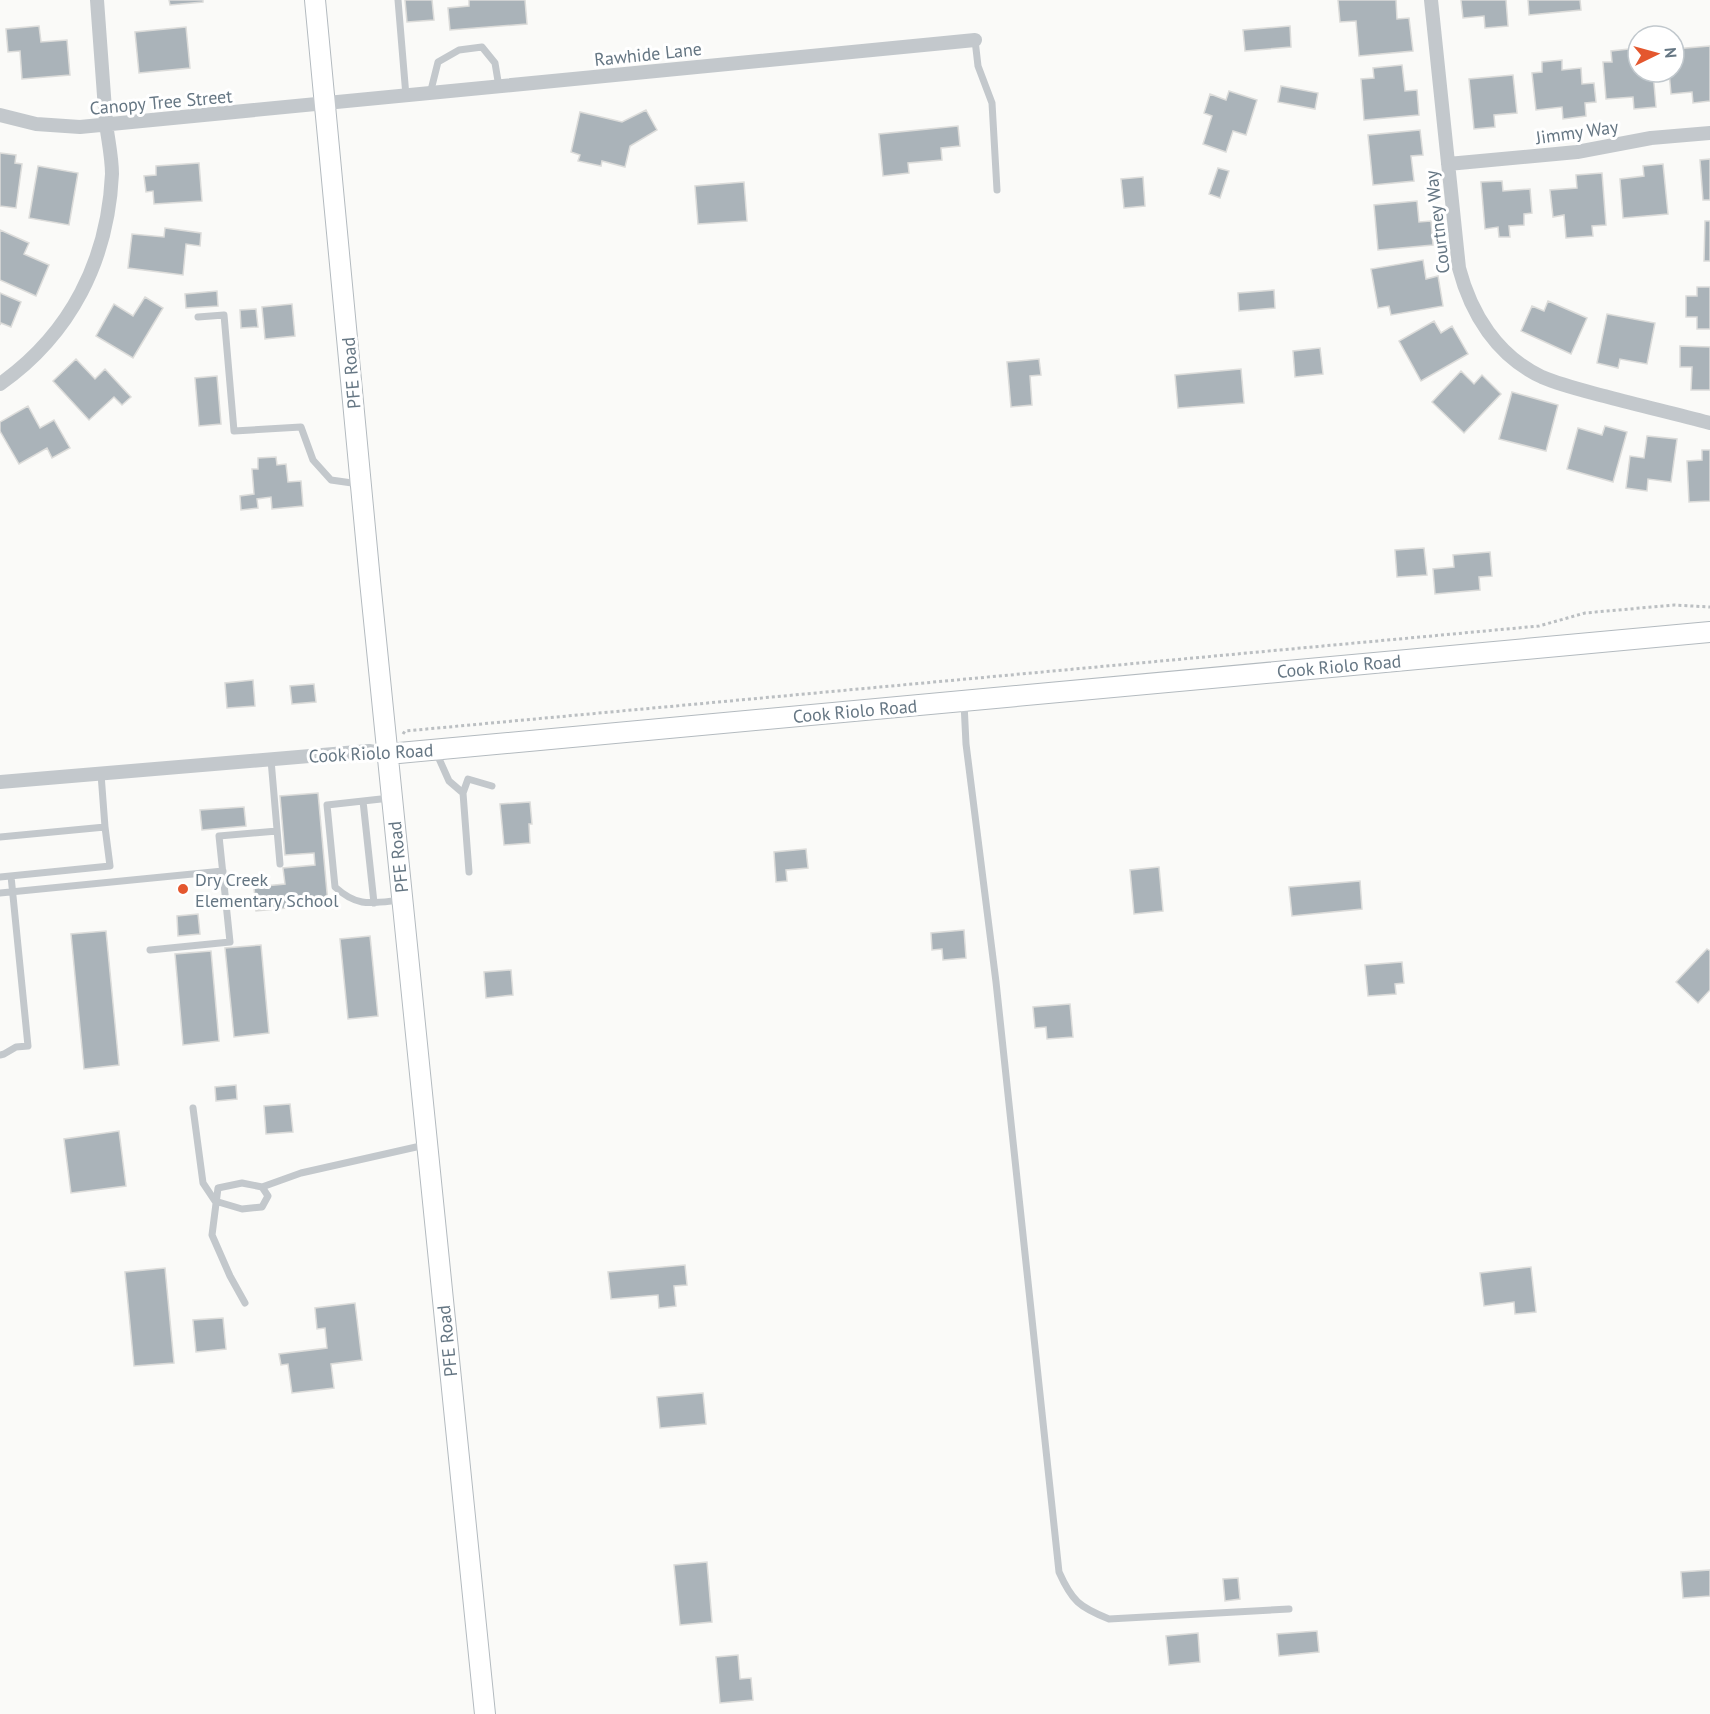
<svg xmlns="http://www.w3.org/2000/svg" width="1710" height="1714" font-family="'PT Sans',sans-serif">
<rect width="100%" height="100%" fill="#fafaf8"/>
<path fill="#aab3b9" stroke="#dcdcda" stroke-width="1.5" d="M169 0H203V2L170 5Z
M405 0H432L434 20 407 22Z
M469 0H525L527 24 450 30 448 8 469 6Z
M1338 0H1396L1397 19 1409 18 1413 51 1359 56 1356 21 1340 22Z
M1461 0H1506L1508 26 1485 28 1484 16 1463 18Z
M1528 0H1580L1581 10 1529 15Z
M39 26 41 42 67 40 70 75 22 79 20 51 8 52 6 29Z
M1290 26 1291 47 1245 51 1243 30Z
M186 27 190 68 139 73 135 32Z
M1710 46V101L1693 103 1692 92 1671 94 1669 72H1674V49Z
M1638 48V72H1653L1656 107 1634 109 1633 97 1606 99 1603 62H1612L1611 51Z
M1562 60V70L1581 68 1582 84 1594 83 1596 102 1585 103 1586 116 1563 119 1562 107 1536 110 1532 73 1542 72V62Z
M1402 65 1405 91 1417 90 1419 115 1364 120 1361 79 1374 78 1373 68Z
M1513 75 1517 113 1494 115 1495 127 1474 129 1469 79Z
M1281 86 1318 93 1315 109 1278 102Z
M1229 91 1257 100 1246 135 1233 131 1226 152 1203 144 1212 116 1204 113 1210 94 1226 100Z
M646 110 657 130 630 146 625 167 602 161 601 166 578 161 580 155 571 152 580 112 622 122Z
M958 126 960 146 941 148 942 160 908 163 909 173 883 176 879 134Z
M1420 130 1423 155 1411 156 1414 181 1373 185 1368 135Z
M0 153 16 155 15 163 22 164 16 208 0 206Z
M1710 159V200H1703L1700 160Z
M199 163 202 201 154 204 153 191 146 192 144 176 156 175V166Z
M1663 164 1668 214 1623 218 1620 179 1644 176 1643 166Z
M38 166 78 173 69 225 29 218Z
M1218 168 1229 171 1220 198 1209 194Z
M1602 173 1606 225 1592 226 1593 236 1566 238 1564 215 1553 217 1550 190 1577 188 1576 175Z
M1143 177 1145 206 1124 208 1121 179Z
M1502 181 1503 191 1530 189 1532 213 1524 214V225L1509 226 1510 237H1499L1498 227 1485 229 1481 182Z
M744 182 747 221 698 224 695 186Z
M1417 201 1419 222 1431 221 1433 245 1378 250 1374 205Z
M1705 221H1710V261H1704Z
M165 228 201 233 200 246 186 244 183 275 128 268 132 234 164 237Z
M0 230 29 243 24 254 49 265 36 296 0 280Z
M1423 260 1426 279 1438 276 1443 306 1391 315 1389 306 1378 308 1371 269Z
M1697 287H1710V329H1697V317H1686V296H1697Z
M1274 290 1275 308 1239 311 1238 293Z
M217 291 218 306 186 308 185 294Z
M0 293 21 302 11 327 1 323 0 325Z
M145 297 163 308 133 358 96 336 114 304 133 316Z
M1548 301 1587 318 1571 354 1521 331 1532 306 1544 311Z
M292 304 295 336 265 339 262 307Z
M256 309 258 327 241 328 240 310Z
M1607 314 1655 323 1647 364 1620 359 1618 368 1597 363Z
M1434 321 1441 333 1452 326 1468 354 1421 381 1399 341Z
M1680 346 1710 347V390H1691L1692 367H1680Z
M1320 348 1323 374 1295 377 1293 351Z
M76 359 95 379 105 369 131 397 122 405 114 397 89 420 53 381Z
M1039 359 1041 375 1030 376 1032 405 1011 407 1007 362Z
M1241 369 1244 403 1178 408 1175 375Z
M1461 371 1474 384 1482 375 1501 394 1464 433 1432 402Z
M217 376 221 424 199 426 195 378Z
M1512 392 1558 405 1546 451 1499 439Z
M28 406 40 428 54 420 70 448 52 458 47 448 19 464 0 431V422Z
M1605 426 1627 432 1613 482 1567 469 1578 428 1602 435Z
M1647 436 1677 439 1671 482 1648 479 1647 491 1626 488 1630 456 1644 458Z
M1702 450H1710V501L1689 502 1687 461 1702 460Z
M276 457 277 465 286 464 288 482 301 481 303 506 272 509 271 497 257 499 258 508 241 510 240 496 254 494 252 469H258V458Z
M1424 548 1427 575 1397 577 1395 550Z
M1490 552 1492 576 1479 577 1480 590 1435 594 1433 569 1454 567 1453 555Z
M253 680 255 706 227 708 225 683Z
M314 684 316 702 292 704 290 686Z
M318 793 328 904 256 911 254 887 285 884 283 868 315 865 314 853 285 855 280 796Z
M530 802 532 824H529L530 843 504 845 500 804Z
M244 807 246 826 202 830 200 810Z
M806 849 808 868 786 870 787 881 776 882 774 852Z
M1159 867 1163 911 1134 914 1130 870Z
M1360 881 1362 909 1292 916 1289 887Z
M198 914 200 934 178 936 177 916Z
M964 930 966 958 943 960 942 949 932 950 931 933Z
M106 931 119 1065 84 1069 71 934Z
M370 936 378 1016 348 1019 340 939Z
M261 945 269 1033 234 1037 225 948Z
M1707 949 1710 951V990L1698 1003 1676 982Z
M211 951 219 1041 183 1045 175 954Z
M1402 962 1404 983 1395 984 1396 994 1368 996 1365 965Z
M511 970 513 995 486 998 484 972Z
M1070 1004 1073 1037 1047 1039 1046 1027 1035 1028 1033 1007Z
M236 1085 237 1099 216 1101 215 1087Z
M290 1104 293 1132 266 1134 264 1106Z
M119 1131 126 1186 71 1193 64 1139Z
M685 1265 687 1285 674 1286 676 1306 659 1308 658 1295 611 1299 608 1272Z
M1531 1267 1536 1312 1515 1314 1514 1302 1484 1306 1480 1273Z
M165 1268 174 1363 134 1366 125 1272Z
M355 1303 362 1360 331 1364 334 1388 292 1393 288 1364 281 1365 279 1354 327 1348 325 1328 317 1329 315 1308Z
M223 1318 226 1349 196 1352 193 1320Z
M703 1393 706 1424 660 1428 657 1397Z
M707 1562 712 1622 680 1625 674 1565Z
M1710 1570V1596L1683 1598 1681 1572Z
M1238 1578 1240 1599 1225 1601 1223 1579Z
M1317 1631 1319 1652 1279 1656 1277 1634Z
M1198 1633 1200 1662 1169 1665 1166 1636Z
M738 1655 740 1679 751 1678 753 1700 720 1703 716 1657Z"/>
<g fill="none" stroke-linecap="round" stroke-linejoin="round">
<defs>
<path id="secondary" d="M315 0 370 581 485 1714
M388 754 1710 632"/>
</defs>
<use href="#secondary" stroke="#b3babf" stroke-width="22"/>
<path stroke="#bbbfc2" stroke-width="3" stroke-dasharray="3 3" stroke-linecap="butt" d="M403 734 405 731 416 730 1539 626 1585 613 1674 605 1710 607"/>
<path stroke="#c3c8cc" stroke-width="7" d="M398 0 406 96
M975 40 978 66 992 103 997 190
M430 94 438 62 459 50 482 47 495 63 499 87
M198 317 224 315 234 431 301 427 313 460 331 480 359 484
M964 703 966 744 996 982 1059 1572C1072 1601 1079 1607 1109 1619L1289 1609
M436 752 449 781 463 793 469 872
M271 760 280 864
M101 774 105 827
M463 793 468 779 492 786
M390 798 327 805 335 887C358 908 372 903 401 900
M363 801 374 903
M0 837 105 827 110 866 0 877
M0 893 223 871
M150 950 230 942 219 836 277 831
M0 1055 4 1054 16 1047 28 1046 11 876
M193 1108 203 1183 215 1201 242 1209 262 1207 268 1196 262 1187
M245 1303 230 1276 212 1235 218 1188 242 1183 262 1187 301 1173 425 1145"/>
<path stroke="#c3c8cc" stroke-width="14" d="M1431 0 1459 268C1471 314 1497 356 1542 377 1563 386 1586 391 1608 397 1642 406 1676 414 1710 423
M0 115 36 124 80 127 975 40
M1448 164 1577 152 1651 138 1710 133
M0 384C71 334 108 260 112 174 112 157 108 140 106 123 103 82 100 41 97 0
M0 782 369 751 388 754"/>
<use href="#secondary" stroke="#fff" stroke-width="20"/>
</g>
<circle fill="#e4572e" stroke="#fff" stroke-width="2" cx="183" cy="889" r="6"/>
<g text-anchor="middle" dominant-baseline="central" stroke-width="6" stroke-linejoin="round" paint-order="stroke">
<g font-size="18" fill="#657683" stroke="#fff">
<text transform="translate(648 54) rotate(-6)">Rawhide Lane</text>
<text transform="translate(161 102) rotate(-5)">Canopy Tree Street</text>
<text transform="translate(1577 132) rotate(-8)">Jimmy Way</text>
<text transform="translate(1437 222) rotate(-97)">Courtney Way</text>
<text transform="translate(351 373) rotate(-95)">PFE Road</text>
<text transform="translate(1339 666) rotate(-5)">Cook Riolo Road</text>
<text transform="translate(855 711) rotate(-5)">Cook Riolo Road</text>
<text transform="translate(371 753) rotate(-3)">Cook Riolo Road</text>
<text transform="translate(398 857) rotate(-96)">PFE Road</text>
<text transform="translate(447 1341) rotate(-96)">PFE Road</text>
</g>
<g font-size="18" fill="#657683" stroke="#fff" text-anchor="start">
<text x="195" y="879">Dry Creek<tspan x="195" dy="21">Elementary School</tspan></text>
</g>
</g>
<g transform="translate(1656 54) rotate(85)"><circle r="28" fill="#ffffff" stroke="#c1c8cd" stroke-width="1.5"/>
<path d="M0-4.5L10 22L0 15L-10 22Z" fill="#e4572e"/>
<text y="-9" font-size="16" font-weight="bold" text-anchor="middle" fill="#657683">N</text>
</g>
</svg>
